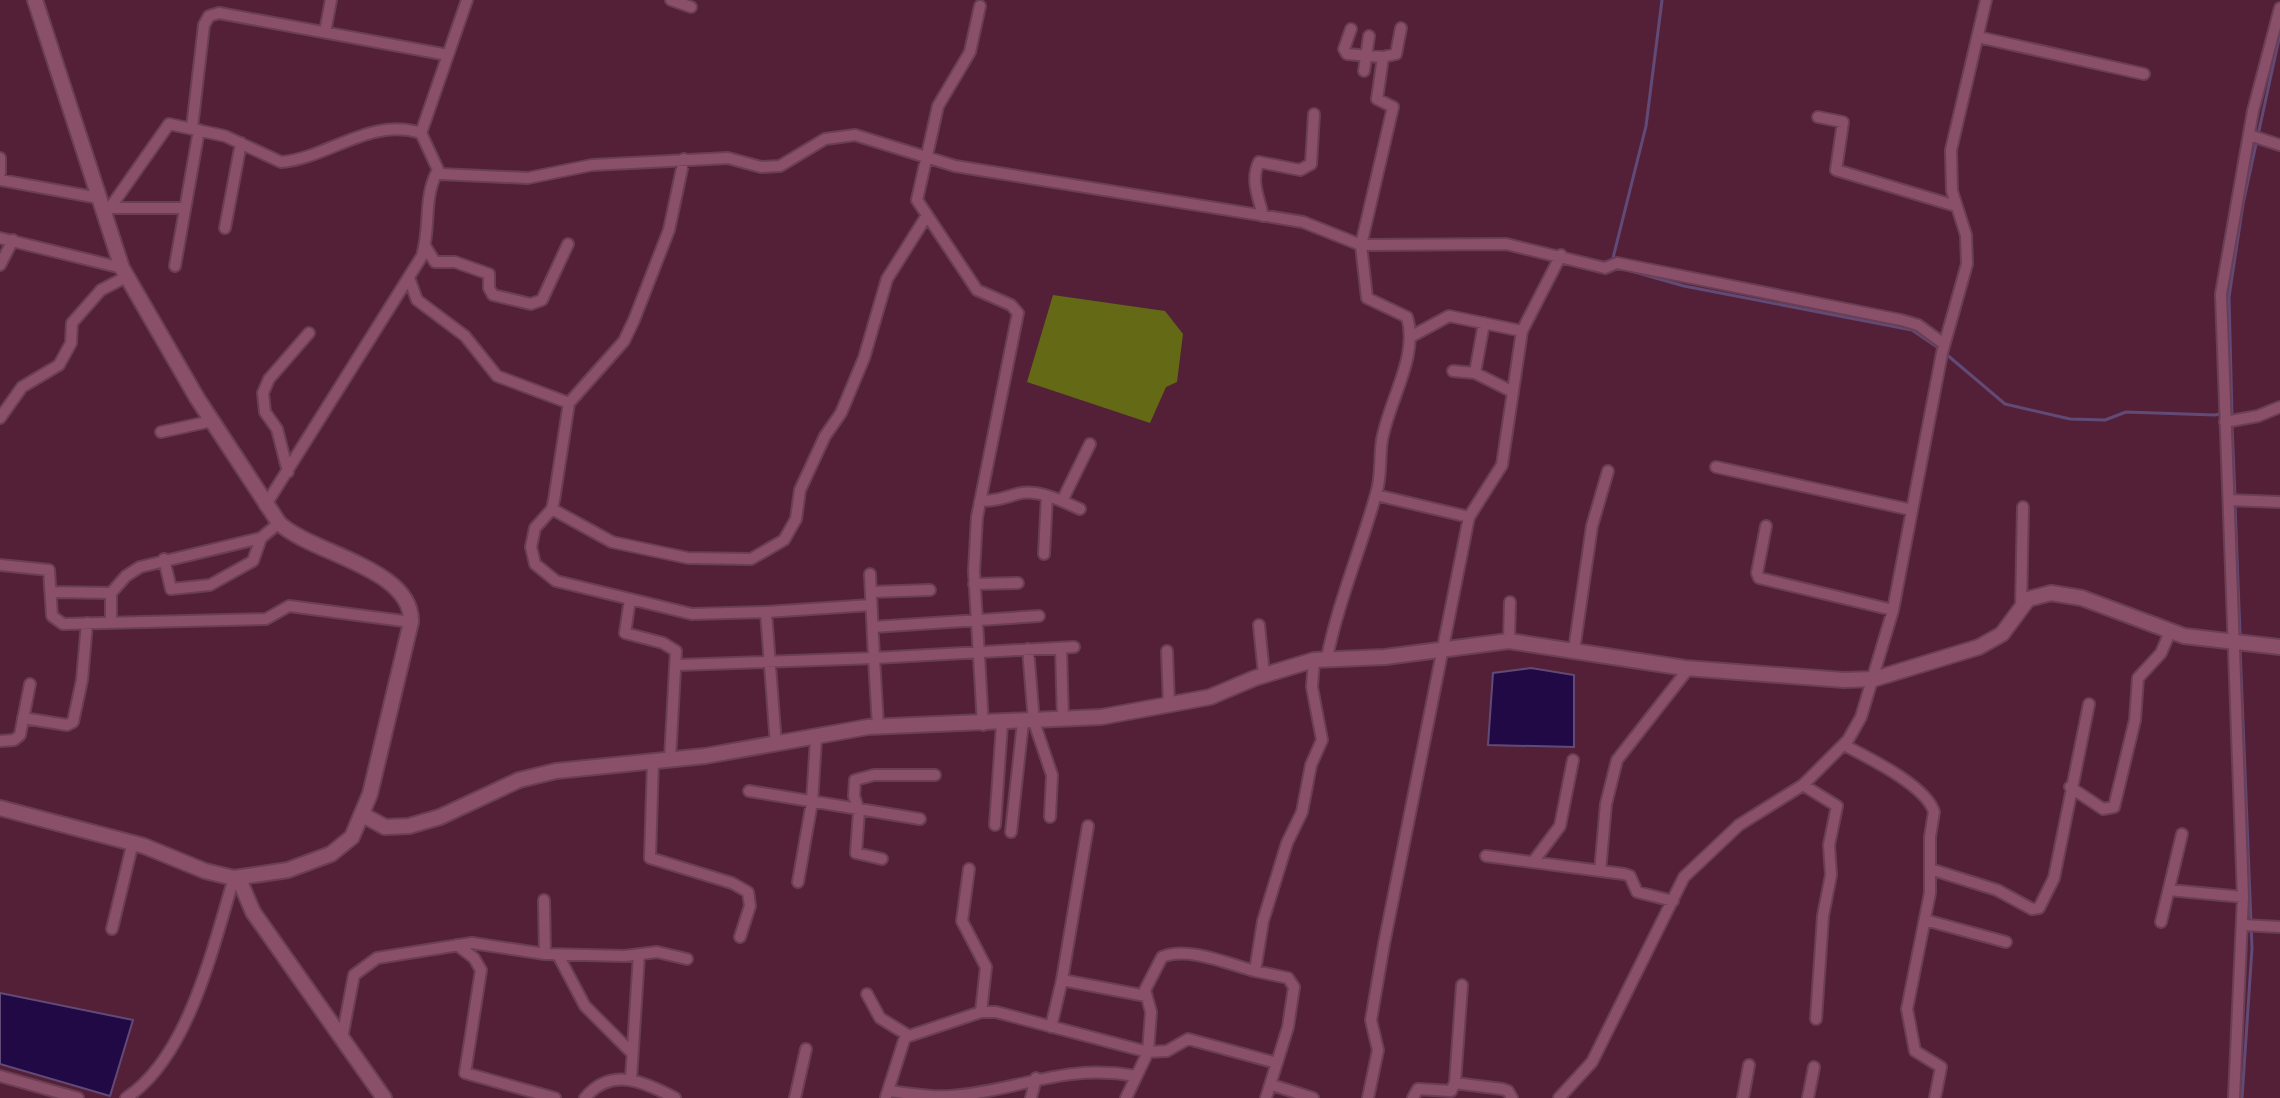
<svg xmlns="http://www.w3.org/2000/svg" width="2280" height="1098" font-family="'Public Sans',sans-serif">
<rect width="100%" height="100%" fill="#542038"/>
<path fill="#636914" d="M1053 295 1165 311 1183 334 1177 382 1166 387 1150 423 1027 382Z"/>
<path fill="#200945" stroke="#624a77" stroke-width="2" d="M1531 668 1574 675V747L1488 745 1493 673Z
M0 993 133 1020 110 1096 0 1064Z"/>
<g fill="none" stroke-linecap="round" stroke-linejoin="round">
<path stroke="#624a77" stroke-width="3" d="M1612 262 1646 126 1662 0
M1617 267 1684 286 1912 330 1940 349
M1946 354 2005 404 2070 419 2105 420 2126 412 2215 415 2232 411
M2232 417 2229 297 2243 204 2280 34
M2232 425 2235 497
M2235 505 2240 634
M2240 647 2252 948 2242 1098"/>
<defs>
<path id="minor" d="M671 0 691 7
M980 6 970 52 938 106 917 200 977 290 1011 305 1018 313 977 517 974 571 983 725
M1351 29 1344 49 1347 54 1383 57
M325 32 331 0
M1978 37 2144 74
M1364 71 1369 36
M1818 117 1843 122 1836 170 1956 206
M192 128 204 25 209 16 219 13 448 55
M421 133 467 0
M2249 135 2280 145
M0 158V173
M684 159 669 230 634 320 624 341 569 403 554 500 552 509 535 528 531 547 535 564 556 581 692 614 766 612
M0 180 99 198
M110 208H184
M105 215 169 124 225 136 281 162C329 158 369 117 421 133L440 174 528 178 592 165 728 158 761 167 780 166 825 139 855 135 955 166 1303 222 1361 245 1506 244 1605 268 1617 263 1901 320 1918 325 1944 344
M1263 216C1259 198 1250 180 1259 162L1300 170 1311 164 1314 114
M225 228 241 143
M0 238 122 268
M425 246 435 262H455L489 274V288L493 295 531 304 542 300 568 244
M0 265 13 240
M175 266 199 130
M409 278 417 300 465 336 497 376 569 403
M1412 336 1449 316 1522 331
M1453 371 1475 373 1513 392
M1475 373 1484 323
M0 418 22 387 59 365 71 343 72 323 101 290 126 277
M2225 422 2258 416 2280 407
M161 432 212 421
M1716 467 1912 510
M288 472 277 429 265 412 263 393 269 379 309 333
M1376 495 1469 517
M2229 500 2280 502
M980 501C995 501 1004 498 1017 494 1037 488 1064 502 1080 509
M1062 501 1090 444
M265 506 422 256C431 227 423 199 437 172
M552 509 612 542 688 558 751 559 784 540 796 519 800 490 825 436 841 413 864 358 887 279 926 217
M1766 526 1757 573 1759 578 1893 610
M1044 554 1047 496
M164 559 171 589 210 585 253 561 261 538
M0 565 49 570 52 616 63 624 266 619 289 606 411 622
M870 574 874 658 1074 647
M974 584 1018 583
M51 592 111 593
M871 592 930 590
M630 599 625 633 663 643 676 651 670 759
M2021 608 2023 507
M111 622V593L126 576 140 567 261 538 279 523
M1259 625 1264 675
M873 627 1039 616
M1509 641 1510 602
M1061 648 1063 720
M1028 649 1034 722 1052 775 1050 817
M1574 650 1592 526 1608 471
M1167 651 1169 705
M1327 658C1338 602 1361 549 1376 494 1382 476 1379 458 1382 440 1389 400 1419 356 1407 317L1367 298 1361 245 1393 107 1377 99 1383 57 1396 54 1401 28
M677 665 874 658 878 726
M23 718 67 725 73 722 82 680 87 623
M0 741 14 740 20 735 30 684
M776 745 766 612 871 605
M1844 745C1867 757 1927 786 1934 812L1930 837V893L1907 1009 1915 1051 1941 1067 1935 1098
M653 761 650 858 732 883 748 892 750 906 740 937
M1803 785 1837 806 1829 845 1831 875 1823 916 1816 1019
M2070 787 2103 809 2114 807 2135 720 2138 678 2161 653 2170 632
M749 791 920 819
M995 825 1002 724
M1011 832 1023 722
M1486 856 1624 874 1630 876 1637 892 1673 901
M882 859 856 853 859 811 854 796 855 780 874 775H935
M1533 862 1560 826 1573 760
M969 869 962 921 986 967 981 1012H996L1148 1052 1126 1098
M1930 869 1997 890 2032 909 2039 908 2054 878 2089 704
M1600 871 1606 804 1617 760 1689 668
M798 882 812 802 816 739
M2169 890 2243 897
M544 900 545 954
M1925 920 2006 942
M2161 922 2182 834
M2243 925 2280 927
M112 929 133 842
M457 945 474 958 481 970 465 1073 555 1098
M558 955 585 1006 631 1052
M1255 971C1228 964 1188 946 1162 957L1145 990 1151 1012 1148 1052 1167 1051 1188 1039 1277 1063
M1062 980 1088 826
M1462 985 1455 1083 1502 1089 1508 1091 1512 1098
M867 994 880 1018 906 1034 886 1097
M1051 1027 1062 980 1146 996
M906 1037 981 1012
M342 1038 354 975 377 958 472 943 545 954 625 956 657 952 687 959
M0 1076 78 1098
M631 1079 639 955
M1272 1085 1313 1098
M888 1091C908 1093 930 1098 951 1096 1020 1091 1061 1063 1136 1076
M126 1098C189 1057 213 946 234 878
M585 1098C611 1066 645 1082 675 1098
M795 1098 806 1049
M1031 1098 1036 1078
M1266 1098 1288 1027 1294 987 1288 978 1255 971 1263 921 1287 843 1302 812 1311 765 1322 740 1312 687 1314 660
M1368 1098 1378 1050 1371 1020 1384 944 1469 517 1502 465 1522 331 1561 255
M1413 1098 1418 1089 1451 1091 1455 1083
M1559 1098 1592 1062 1684 877 1739 825 1803 785 1848 740 1861 717 1893 610 1942 353 1967 264 1966 235 1952 191 1951 150 1986 0
M1743 1098 1749 1065
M1808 1098 1814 1067
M2234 1098 2243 897 2221 294 2253 111 2280 8"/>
<path id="tertiary" d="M363 815 385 827 409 826 440 817 519 780 556 771 705 756 868 727 1101 717 1210 697 1255 678 1314 660 1385 657 1509 641 1685 668 1844 680 1874 679 1979 647 2002 634 2028 599 2051 593 2082 598 2184 636 2280 647
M239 879 253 912 384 1098"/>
<path id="secondary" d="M0 808 144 846 205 871 234 878 288 870 331 854 352 837 370 794 411 622C413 568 312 554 279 523L197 398 122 268 35 0"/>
</defs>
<use href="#minor" stroke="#6a3e55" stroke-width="14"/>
<use href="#tertiary" stroke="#6a3e55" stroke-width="18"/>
<use href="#secondary" stroke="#6a3e55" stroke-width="18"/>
<use href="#minor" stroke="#8a5069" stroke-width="10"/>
<use href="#tertiary" stroke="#8a5069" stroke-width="14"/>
<use href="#secondary" stroke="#8a5069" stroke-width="14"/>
</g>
</svg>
